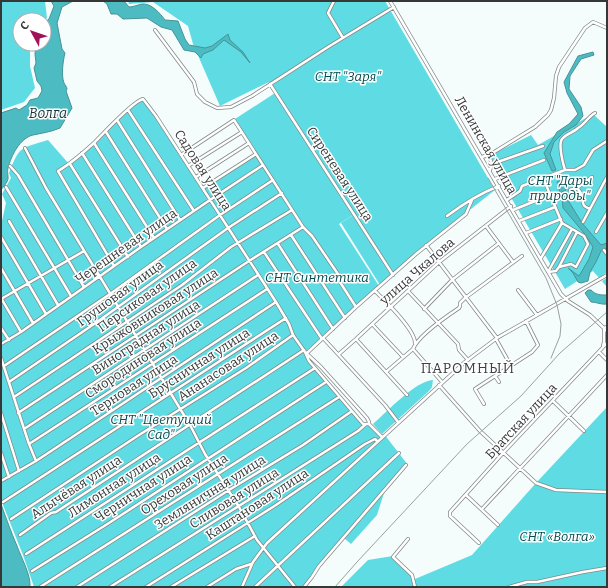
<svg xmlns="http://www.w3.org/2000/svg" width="608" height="588" font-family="Bitter,serif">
<rect width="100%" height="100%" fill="#f5fcfc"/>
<path fill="#5fdce3" d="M1 1H45L47 18 42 20H20V44H30V66L35 88 24 102 1 110Z
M128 1H385L495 190 424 246 380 285 341 223 355 214 269 82 220 106 193 44 188 26 153 2 129 4Z
M275 93 353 215 339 224 379 286 305 352 289 326 314 368 363 426 368 423 381 437 384 434 408 465 384 493 377 515 351 544 344 538 320 565 312 579 305 587H34L23 555 1 500V225L6 203 2 194 11 178 9 173C20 145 20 149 48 140L69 164 141 99 145 100 202 187 256 153 235 119Z
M593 114 607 127V272L599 278 602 281 607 278V287L593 271 565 289 487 157 531 135 538 145Z
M433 380 432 387 429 391 382 434 373 424C387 412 415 381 433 380Z
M607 407V587H341L368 560 393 556 412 574 415 579 472 555 536 483Z"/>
<path fill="#4cbcc2" stroke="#459499" d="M51 1H73L62 7 57 23 62 49 65 53C63 61 61 75 64 83 65 85 67 87 67 89L66 91 72 108 60 128C51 132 42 133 33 135 20 138 11 156 8 168 7 172 8 173 8 177 9 181 3 187 1 190V113L16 108 19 110 27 105 30 100 38 98 42 91 41 86 37 81 34 68 36 63 35 54 36 44H44V23L49 19 54 6Z
M103 1H124L129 7C133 7 137 5 142 4 151 3 160 13 165 20L178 21 185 39 189 45 205 48 212 46 228 34 230 40 243 52 250 63 241 52 224 40 213 50 203 54 201 58 195 52 184 50 172 30 161 27 147 18 123 19 117 14H111L107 4Z
M593 52 594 55 581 59 570 76 569 89 581 107 583 116 576 125 564 132 554 142 550 154 556 170 552 171 544 153 557 132 569 124 578 114 567 93 564 82 578 56Z
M561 180 566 190 560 193 557 182Z
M562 196 566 197 582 223 601 245 607 243V248L601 251 596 262 590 272 588 281 581 283 578 282 573 273 568 268 579 276 589 259 593 247 584 233 563 208Z
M588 290H591C596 295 600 295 607 295V304C602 305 596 302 591 302L585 293Z
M1 504C6 518 11 532 17 546 21 557 31 575 30 587H1Z"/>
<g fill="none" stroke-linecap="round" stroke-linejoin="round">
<defs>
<path id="minor" d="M334 1 328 13 343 38
M390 1 561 294 568 301 590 315 607 331
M155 30 194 82 197 94 205 102 217 108 231 107 252 96 328 47 394 7
M270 84 393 275
M128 110 194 211
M117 120 180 220
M106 132 167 229
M94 143 154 238
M25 148 46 188 190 425 205 454 239 507 257 540 295 587
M82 153 141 247
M491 154 535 127 548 115 551 110 554 98 556 76 559 67 585 28 593 22 607 28
M181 155 234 120 303 227 312 236 340 277
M482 157 491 154 490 159 492 164
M70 164 128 257
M10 166 18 175 84 287
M188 166 242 132
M490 170 492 164 543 146
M565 170C563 164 558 144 562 139 566 134 574 132 578 128 585 124 588 117 595 113
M547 176 544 180 562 223 584 236 588 244 576 267 571 264 559 267
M196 177 249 143
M495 179 544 160
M6 187 71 296
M203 188 256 154
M570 190 577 188
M507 200 520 191 522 186 565 170H575L584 165 593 150 607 141
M590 209C582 206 583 204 582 196 581 193 579 190 577 188L592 177
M513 210 550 195
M447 216C463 204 481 193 499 186
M9 221 58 305
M519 221 555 207
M583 222 607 177
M486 226 513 262
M596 232 607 213
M526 233 561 219
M291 235 345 318
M1 237 46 314
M278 244 333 329
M426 245 497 338
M604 250 607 254
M264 252 322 339
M541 258 562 223
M114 266 58 171C72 163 83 153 95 142 104 133 133 101 143 99L156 116 276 302 289 324 293 335 305 352 321 367 367 418 369 422V424
M1 268 33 323
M548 272 556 271 559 267 577 232
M548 272 572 229
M338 279 356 307
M518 290 537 315
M375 291C385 301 415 329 415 343
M408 291 458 344 459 350 468 360
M1 298 21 332
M1 299 84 251
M424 309 452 280 499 243
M372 324 403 357
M1 328 9 340
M323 338 385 405 398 422
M356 339 407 395
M496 339 511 366
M1 344 21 332 141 247 210 200 263 165
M603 346 604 342V328L607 327
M413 349 442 382
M305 352 309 361 363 424H369L382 437
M599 352 607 360
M307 353 356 307 416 254 466 214 472 200
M339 354 356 339 438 263 511 206
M1 358 29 444 36 461
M4 366 110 294 220 215 273 180
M386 372 413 349C418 336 447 316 459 308L460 306V303L465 298 522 256
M9 382 97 322 228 228 282 193
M499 382 495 376 532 352 538 345 526 321
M439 385 480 431 536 483 556 490 607 492
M14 397 182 285 231 247 292 210
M553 401 584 431
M484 404 475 389 495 376
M1 413 19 471
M18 413 249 261 303 227
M24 429 258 275
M29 444 267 289
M1 453 9 477
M1 481 36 461 276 302
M466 495 498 525
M3 502 286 318
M482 509 607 375
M11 519 139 435 246 368 293 335
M20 535 51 513 56 512 304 350
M408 539 393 557 412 575 415 587
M479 543 450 516V512L503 453 607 343
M26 554 315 368
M32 571 109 523 326 382
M40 587 339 397
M77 587 229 490 303 445 352 411
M110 587 358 431 366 424
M146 587 276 505 365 444 375 439 377 441
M171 587 255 536
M207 587 236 569 251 564
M242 587 253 562 267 543 465 362 497 338 607 275
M255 587 399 453
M304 587 312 577 319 566 406 465
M509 587 527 582H537L583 572 607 568"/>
</defs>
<use href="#minor" stroke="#838989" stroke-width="4"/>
<use href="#minor" stroke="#fff" stroke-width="2.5"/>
<path stroke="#9ba0a0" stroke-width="1" d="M488 178 546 278 557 305 561 324 560 336 551 358
M335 587 357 562 467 444 521 396 560 353 607 312"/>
</g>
<g text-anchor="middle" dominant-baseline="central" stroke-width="3" stroke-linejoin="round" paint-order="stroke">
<g font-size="13" font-style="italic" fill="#034a4d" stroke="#fff">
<text x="348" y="76">СНТ "Заря"</text>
<text x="560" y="180">СНТ "Дары<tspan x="560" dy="15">природы"</tspan></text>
<text x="317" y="277">СНТ Синтетика</text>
<text x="161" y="419">СНТ "Цветущий<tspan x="161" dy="15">Сад"</tspan></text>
<text x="557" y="536">СНТ «Волга»</text>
</g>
<g font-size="13" fill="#363838" stroke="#fff">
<text transform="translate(486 145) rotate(60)">Ленинская улица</text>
<text transform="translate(203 170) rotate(57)">Садовая улица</text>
<text transform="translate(340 174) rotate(57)">Сиреневая улица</text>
<text transform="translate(126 246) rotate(-35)">Черешневая улица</text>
<text transform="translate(417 271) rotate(-41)">улица Чкалова</text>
<text transform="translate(120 293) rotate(-36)">Грушовая улица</text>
<text transform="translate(147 295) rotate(-35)">Персиковая улица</text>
<text transform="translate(155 311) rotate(-33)">Крыжовниковая улица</text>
<text transform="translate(146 337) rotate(-33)">Виноградная улица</text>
<text transform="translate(143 358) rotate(-33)">Смородиновая улица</text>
<text transform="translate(199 363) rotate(-33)">Брусничная улица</text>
<text transform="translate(228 366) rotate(-33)">Ананасовая улица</text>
<text transform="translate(134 385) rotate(-33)">Терновая улица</text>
<text transform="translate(521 421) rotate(-47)">Братская улица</text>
<text transform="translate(184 484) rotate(-33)">Ореховая улица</text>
<text transform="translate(114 485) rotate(-33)">Лимонная улица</text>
<text transform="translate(76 487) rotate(-33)">Алычёвая улица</text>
<text transform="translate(143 488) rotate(-33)">Черничная улица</text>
<text transform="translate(210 492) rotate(-32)">Земляничная улица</text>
<text transform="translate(234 498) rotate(-32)">Сливовая улица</text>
<text transform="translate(257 504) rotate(-33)">Каштановая улица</text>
</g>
<g font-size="14" font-style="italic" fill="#1c3536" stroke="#fff">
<text x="48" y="113">Волга</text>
</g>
<g font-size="14" letter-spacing="1" fill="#3c4141" stroke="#fff">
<text x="468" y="368">ПАРОМНЫЙ</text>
</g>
</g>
<rect width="608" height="588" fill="none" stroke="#363838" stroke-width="4"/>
<g transform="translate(32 32) rotate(310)"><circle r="19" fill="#ffffff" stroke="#afafaf"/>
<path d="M0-3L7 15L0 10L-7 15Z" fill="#a21258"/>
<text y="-6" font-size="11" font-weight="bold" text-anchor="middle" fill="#363838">С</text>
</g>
</svg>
